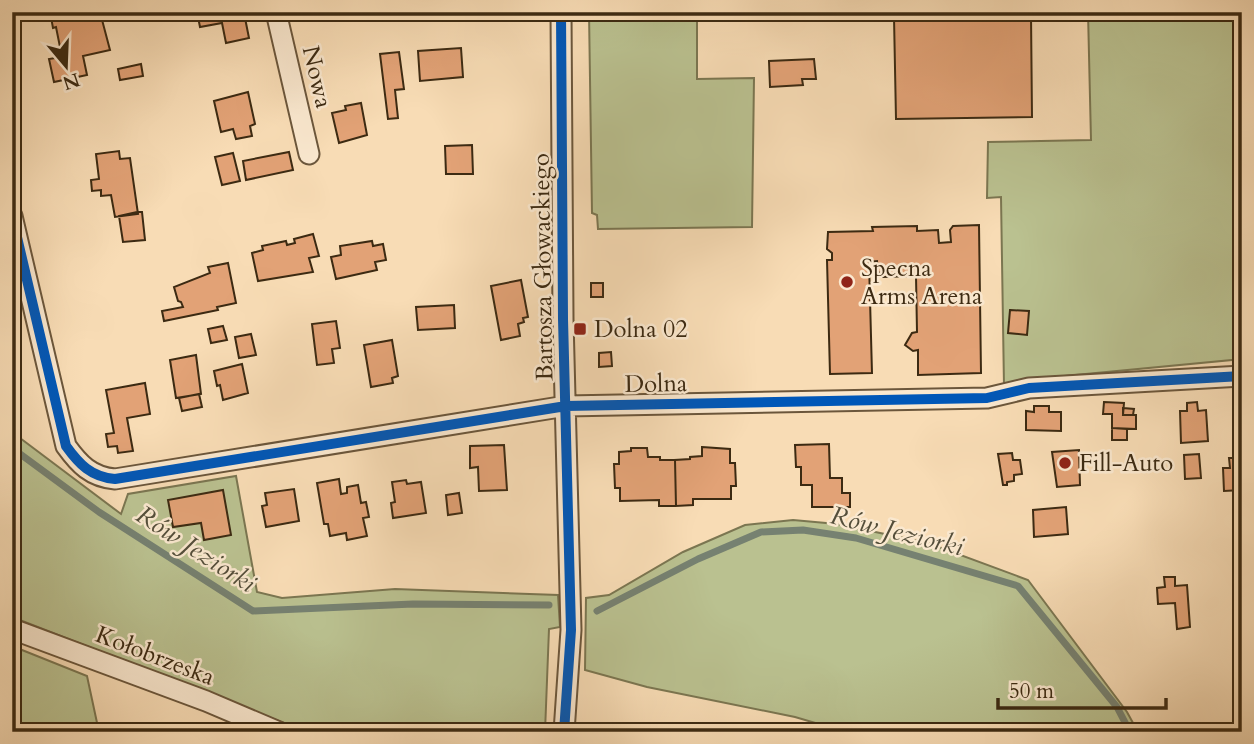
<svg xmlns="http://www.w3.org/2000/svg" width="1254" height="744" font-family="Cardo,serif">
<rect width="100%" height="100%" fill="#f8dcb5"/>
<filter id="stains"><feTurbulence type="fractalNoise" baseFrequency=".00286" numOctaves="4"/><feColorMatrix values="0 0 0 0 .2 0 0 0 0 .09 0 0 0 0 .02 0 0 0 .5 -.17"/></filter>
<radialGradient id="worn" r=".72"><stop offset=".6" stop-color="#630" stop-opacity="0"/><stop offset="1" stop-color="#630" stop-opacity=".3"/></radialGradient>
<path fill="#bac190" stroke="#7b7651" stroke-width="2" d="M589 12H697V79L754 78 752 227 598 229 597 215 592 213Z
M1088 12H1242V359L1023 380 1004 386 1001 197 987 198 988 142 1091 140Z
M12 432 121 514 128 494 236 476 257 592 282 598 395 589 558 595 560 627 549 629 545 732H307L12 617Z
M793 520 837 524 928 543 1028 580 1127 712 1138 732H846L795 717 647 687 585 670 586 598 609 595 683 552 745 525Z
M12 646 87 676 99 732H12Z"/>
<g fill="none" stroke-linecap="round" stroke-linejoin="round">
<path stroke="#768171" stroke-width="7" d="M12 448 99 512 253 611 413 604 549 605
M597 611 698 559 761 532 803 530 856 538 1018 586 1117 707 1130 732"/>
</g>
<path fill="#e2a276" stroke="#3c2a12" stroke-width="2" d="M50 12H82L83 20 101 16 110 50 83 56 87 75 54 82 49 59 62 57 56 27 53 28Z
M197 12H253L254 17 245 18 249 38 226 43 222 23 200 27Z
M1031 15 1032 117 896 119 894 17Z
M461 48 463 77 420 81 418 51Z
M399 52 404 89 395 90 398 118 388 119 380 54Z
M814 59 816 79H802L803 85 770 87 769 61Z
M141 64 143 76 120 80 118 69Z
M248 92 255 124 250 126 252 136 236 139 233 129 221 132 214 101Z
M361 103 367 135 339 143 332 113 346 110 345 106Z
M472 145 473 174H446L445 146Z
M119 151 120 159 130 158 138 214 115 217 111 195 101 196V190L92 191 91 180 99 179 96 154Z
M289 152 293 170 246 180 243 161Z
M233 153 240 181 222 185 215 157Z
M137 212H142L145 240 123 242 119 216Z
M979 225 981 373 918 375V350L913 351 905 345 912 333 917 332 916 276 882 277 878 271 877 261 869 262 872 373 830 374 827 260H832V253L827 249 828 232 873 231 872 227 917 226V231L938 230 939 243 951 242 950 230 953 226Z
M313 234 319 256 309 258 313 272 258 281 252 253 263 250 262 246 286 241 287 245 295 243 294 239Z
M372 241 373 246 383 244 386 260 375 262 377 270 336 279 331 257 341 255 340 246Z
M228 263 236 303 217 307 218 310 164 321 162 311 183 307 181 302 178 301 174 287 210 273 208 267Z
M521 280 528 317 523 318 524 322 518 324 520 336 501 340 491 286Z
M591 283H603V297H591Z
M454 305 455 328 418 330 416 307Z
M1010 310 1029 311 1027 335 1008 333Z
M336 321 340 348 332 349 334 363 317 365 312 324Z
M223 326 227 340 211 343 208 329Z
M251 334 256 355 239 358 235 337Z
M392 340 398 376 392 378 393 383 371 387 364 345Z
M611 352 612 366 599 367V353Z
M196 355 201 394 176 398 170 360Z
M242 364 248 393 223 400 220 385 217 386 214 371Z
M145 383 150 414 127 418 133 451 118 453 117 446 108 447 106 434 114 433 106 390Z
M199 394 202 407 182 411 179 398Z
M1104 402 1124 403 1123 415H1136V429L1112 428V414H1103Z
M1197 402 1198 411 1206 410 1208 441 1181 443 1180 411H1187V403Z
M1034 406H1049V412H1061V431L1026 430V411L1034 412Z
M1123 408 1134 409 1133 415H1123Z
M1237 415H1242V451H1238Z
M1112 428 1127 429V440H1112Z
M829 444 830 478H842V493H850V507H812V485H801V467H796L795 445Z
M504 445 507 490 479 491 478 467 470 468V446Z
M702 447 730 449V463H735L736 486H731V499H693V505L676 506 675 460 690 459V457L702 456Z
M631 448H647L648 457H660V460H675L676 506H659V500L620 501V488H615L614 464H619V452L631 451Z
M1079 450 1080 485 1057 487 1052 452Z
M1012 453 1013 460H1020L1022 474 1014 475V481L1007 482V485H1003L998 454Z
M1199 454 1201 478 1185 479 1184 455Z
M1229 458H1237L1238 467H1242V490L1224 491 1223 468H1230Z
M339 479 341 494 347 493V487L358 485 361 503 366 502 369 517 363 518 367 536 347 540 346 533 330 536 328 524H324L317 483Z
M406 480 407 484 421 482 426 513 393 518 391 503 395 502 392 482Z
M294 489 299 521 266 527 262 506 267 505 265 493Z
M223 490 231 535 204 540 201 523 173 527 168 500Z
M459 493 462 513 448 515 446 495Z
M1066 507 1068 534 1034 537 1033 510Z
M1164 577H1175V586L1187 585 1190 627 1177 629 1175 603 1158 604 1157 588 1165 587Z"/>
<g fill="none" stroke-linecap="round" stroke-linejoin="round">
<defs>
<path id="minor" d="M276 12 309 154
M561 12 563 319 571 630 564 732
M12 216 66 446C79 464 91 477 115 479L566 406 987 398 1029 388 1242 376
M12 629 206 701 279 732"/>
</defs>
<use href="#minor" stroke="#6b563b" stroke-width="23"/>
<use href="#minor" stroke="#fae8cf" stroke-width="19"/>
<defs>
<path id="cycleway" d="M561 12 563 319 571 630 564 732
M12 216 66 446C79 464 91 477 115 479L566 406 987 398 1029 388 1242 376"/>
</defs>
<use href="#cycleway" stroke="#fae8cf" stroke-width="15"/>
<use href="#cycleway" stroke="#0057b8" stroke-width="10"/>
</g>
<g fill="#8f2418" stroke="#fae8cf" stroke-width="2.5">
<circle cx="847" cy="282" r="7"/>
<rect x="573" y="322" width="14" height="14" rx="3.5"/>
<circle cx="1065" cy="463" r="7"/>
</g>
<g text-anchor="middle" dominant-baseline="central" stroke-width="5" stroke-linejoin="round" paint-order="stroke">
<g font-size="24" fill="#3c2a12" stroke="#fae8cf">
<text transform="translate(317 77) rotate(77)">Nowa</text>
<text transform="translate(543 267) rotate(-91)">Bartosza Głowackiego</text>
<text transform="translate(656 384) rotate(-1)">Dolna</text>
<text transform="translate(155 656) rotate(21)">Kołobrzeska</text>
</g>
<g font-size="24" fill="#3c2a12" stroke="#fae8cf" text-anchor="start">
<text x="861" y="268">Specna<tspan x="861" dy="28">Arms Arena</tspan></text>
<text x="594" y="329">Dolna 02</text>
<text x="1079" y="463">Fill-Auto</text>
</g>
<g font-size="26" font-style="italic" fill="#544e3a" stroke="#fae8cf">
<text transform="translate(897 531) rotate(14)">Rów Jeziorki</text>
<text transform="translate(196 549) rotate(33)">Rów Jeziorki</text>
</g>
</g>
<rect width="1254" height="744" fill="none" stroke="#f8dcb5" stroke-width="42"/>
<rect x="14" y="14" width="1226" height="716" fill="none" stroke="#3c2a12" stroke-width="3.5"/>
<rect x="21" y="21" width="1212" height="702" fill="none" stroke="#3c2a12" stroke-width="2"/>
<g transform="translate(66 66) rotate(161)" stroke="#fae8cf" stroke-width="5" paint-order="stroke">
<path d="M0-5L12 26L0 18L-12 26Z" fill="#3c2a12"/>
<text y="-10" font-size="19" font-weight="bold" text-anchor="middle" fill="#3c2a12">N</text>
</g>
<path d="M998 698v10h168v-10" fill="none" stroke="#3c2a12" stroke-width="3.5"/>
<text x="1009" y="698" font-size="21" fill="#3c2a12" stroke="#fae8cf" stroke-width="5" paint-order="stroke">50 m</text>
<rect width="100%" height="100%" filter="url(#stains)"/>
<rect width="100%" height="100%" fill="url(#worn)"/>
</svg>
